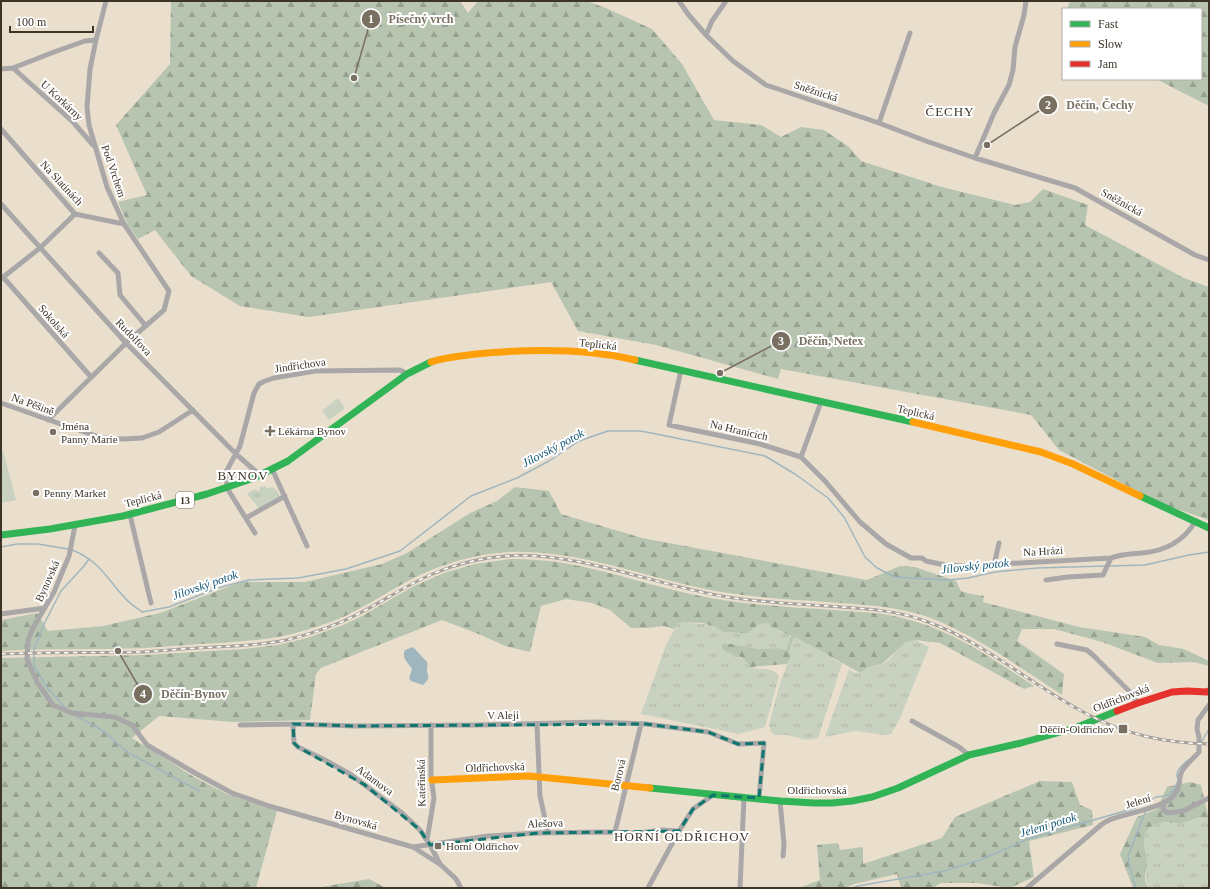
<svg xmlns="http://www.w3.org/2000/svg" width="1210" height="889" font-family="'Times New Roman',serif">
<defs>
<pattern id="grass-tufts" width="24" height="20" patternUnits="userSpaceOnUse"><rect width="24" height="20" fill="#c9d2c0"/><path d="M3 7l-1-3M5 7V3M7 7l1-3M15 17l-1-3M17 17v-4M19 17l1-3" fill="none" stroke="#aeb5a5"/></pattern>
<pattern id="forest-firs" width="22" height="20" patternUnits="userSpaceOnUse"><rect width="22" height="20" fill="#b7c5b0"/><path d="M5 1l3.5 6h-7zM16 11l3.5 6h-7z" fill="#96a18f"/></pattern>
</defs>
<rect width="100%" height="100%" fill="#eadfcd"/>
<path fill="url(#grass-tufts)" d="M260 486 262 487 265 486 267 488 273 487 277 491 279 496 259 508 247 494 255 489 258 491 260 490Z
M684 622 710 625 715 627 723 632 741 633 748 632 754 628 758 625 764 623H768L773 628 780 630 791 636 786 650 777 648 759 649 731 644 736 655C743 658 746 664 752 667 761 671 773 666 779 676L765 727 739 734 641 714 666 645 677 624Z
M794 637 821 651 842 664 818 738 807 740 787 735H775L771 732 769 725C775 702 780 678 791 657L789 651Z
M915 640 929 647 900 718 891 734 885 735 855 731 825 737 849 669C860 678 861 670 871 666 874 665 879 665 883 664 895 658 899 641 915 640Z
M1202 817 1209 819V888H1147L1146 880 1147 863 1144 852 1143 840 1146 830 1152 825 1159 823H1180Z"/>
<path fill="url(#forest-firs)" d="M171 1H460L468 13 478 1H587L608 9 652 29 682 64 714 120 761 125 781 137 801 127 824 130 849 147 861 161 942 187 1015 205 1030 202 1043 189 1088 205 1085 225 1184 278 1209 287V520L1160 503 1059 450 1031 415 781 369 778 379 656 345 578 331 551 282 309 317 240 306 191 276 155 230 138 239 128 225 118 202 147 195 116 125 170 64Z
M1070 1H1209V106L1156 79H1201V9H1067Z
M515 487 549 491 561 514 642 538 867 580 900 566 915 567 956 581 961 591 971 594 984 596 983 602 1079 627 1145 637 1159 645 1184 649 1209 661V666L1194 662 1158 663 1102 642 1054 629H1022L1017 641 1064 674 1062 695C1019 667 976 635 928 617 899 607 870 605 840 603 805 600 770 599 735 594 654 584 571 542 489 554 462 558 435 567 410 580 392 589 375 601 357 610 341 619 323 625 306 630 271 641 236 642 201 644 183 645 164 647 146 648 97 650 49 648 1 651V620L37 613 48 631 103 626 160 613 241 582H305L382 564 407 553 470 513 497 501Z
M510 559C528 559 546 560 564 563 612 571 657 588 705 597 748 605 791 607 834 610 858 612 883 612 906 619 954 631 993 659 1034 686L1024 689 940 643 915 640 906 642 882 664 870 666 860 673 821 651 794 637 789 651 791 657 787 664 751 667 741 657 726 652 722 648V646L724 644H731L759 649 777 648 786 650 791 636 780 630 773 628 768 623H764L758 625 754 628 748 633H741L723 632 715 627 703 623 684 622 677 624 674 629 664 626 648 628H631L610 610 592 603 566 599 541 606 530 652 505 646 481 635 442 620 321 668 316 674 310 720 233 722 159 716 132 738 194 777 227 794 277 811 256 888H1V658L144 655 243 649 278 645 307 638 343 625 362 616 414 586 444 573 475 564Z
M1040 781 1072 782 1080 805 1092 810 1093 825 1029 841 1034 877 1010 888 976 883H941L933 888H901L897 874 854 884 845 888H799L820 880 817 845 838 843 840 850 863 847V864L942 838 955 817Z
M1190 782 1201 785 1209 819C1200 814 1192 821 1182 823 1172 824 1161 820 1152 826 1138 834 1146 851 1147 863 1147 867 1146 872 1145 876 1145 880 1146 884 1147 888H1133L1120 854 1137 817 1157 809 1167 787Z
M369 879 386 888H315Z"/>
<path fill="#c9d2c0" d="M338 398 345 408 329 420 322 411Z
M3 450 16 500 1 503V451Z"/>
<path fill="#a0b6bf" d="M413 647 427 662C428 665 427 667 427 669 427 678 432 676 423 685L411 681 409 678 412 669C408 662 401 658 405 650Z"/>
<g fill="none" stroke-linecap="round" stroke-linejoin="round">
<path stroke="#a0b6bf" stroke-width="1.5" d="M1 547 17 544H38L68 549
M72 550C100 561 106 578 125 598 130 604 137 608 142 612L169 607 218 588 249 580 298 578 346 569 400 551 471 496 517 478 549 461 579 441 608 431H641L765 456 795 474 828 498 844 517 865 557 877 568 895 577 947 580 968 578 995 572 1037 568 1106 566
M1110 566 1145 565 1189 555 1209 552
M66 708 48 689 34 666V649L44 624 61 591 84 566 89 559
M75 715 105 732 127 752 199 791
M1201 743 1209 729
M1178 779C1174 771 1182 766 1188 760
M853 888 858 886 944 871 980 860 1028 839 1135 808 1153 799 1156 797C1168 796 1172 795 1177 783
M1136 888 1130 869 1128 856 1146 810"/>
<path stroke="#a9a7a8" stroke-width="5" d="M679 1 688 14 706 35 733 61 766 85 879 123 926 141 975 158 1075 188 1195 255 1209 260
M706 35 712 21 726 1
M13 68 73 122 93 145
M1 69 13 68 54 52 85 41 96 40
M879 123 910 33
M1 129 75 214 124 224
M975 158 994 113 1009 85 1013 70 1015 47 1024 15 1026 1
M1 204 126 343 236 454 261 476
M99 253 118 273 120 295 146 326
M3 277 91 377
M2 278 40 248 75 214
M681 370 669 425 760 444 801 457 821 402
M1 403 55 422 102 438 124 439 142 438 159 432 193 410
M48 420 126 343 164 310 169 291 124 224 107 187 89 125 87 107 90 69 96 40 106 1
M801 457 825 481 860 522 886 544 911 558H922L926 561 945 565 965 566 1111 558C1121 554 1131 554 1142 553 1165 551 1183 542 1195 522
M273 471 307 546
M130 515 151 603
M246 518 285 496
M75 526 69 556 54 592 33 628 28 640 27 659 37 682 53 705 72 713 115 717 132 725 147 745 195 773 232 793 269 806 413 847 441 865 456 879 461 888
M255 533 227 488 226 472 240 446 254 393 259 384 265 381 274 378 315 371 400 370 407 374
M994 565 999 543
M1046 580 1068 577 1103 575 1111 558
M1 614 45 608
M1057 644 1087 650 1095 657 1130 692 1138 703
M912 721 959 747 969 755
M293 724 294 743 298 747 323 759 350 774 402 813 420 830 430 845 440 864
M537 724 540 796 548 833
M240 725 293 724 355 726 479 725 597 722 646 724 708 732 738 744 764 743 759 798
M780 801 784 844 783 856
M1164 802 1163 810 1168 813 1183 811 1209 798
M615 832 641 724
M427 840 434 798 431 776V725
M413 847 488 836 538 833 604 832 639 833 662 830 679 831
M648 888 679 831 693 809 713 795
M740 888 744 797
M1027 888 1101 825C1105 822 1110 819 1115 818 1131 812 1165 808 1175 794 1182 785 1178 778 1182 771 1186 764 1194 758 1199 752V737L1197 729 1198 720 1209 705"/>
<path stroke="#30b455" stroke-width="7" d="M635 360 913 422
M1140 496 1209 528
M1 535 50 529 123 516 207 494 254 478 288 461 407 374 431 362
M650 788 780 801 814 803H832L852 801 872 797 898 788 969 755 1021 743 1075 728 1117 711"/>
<path stroke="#ff9f0a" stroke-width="7" d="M431 362C445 357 461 356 476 354 528 349 584 348 635 360
M913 422 1041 452 1073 464 1140 496
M432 780 529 776 650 788"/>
<path stroke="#e5322d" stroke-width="7" d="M1117 711 1138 703 1172 692 1187 691 1207 692 1209 691"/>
<defs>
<path id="rail" d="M1 654C47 652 94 653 141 652 160 651 179 649 198 648 227 646 257 646 286 640 311 634 335 626 358 614 382 602 405 586 430 575 467 559 508 552 548 557 611 564 671 589 734 598 769 603 805 604 841 607 871 609 900 611 928 622 986 643 1032 686 1087 714 1127 735 1165 743 1209 744"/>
</defs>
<use href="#rail" stroke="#a6a19b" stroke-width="3"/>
<use href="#rail" stroke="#fff" stroke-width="1.5" stroke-dasharray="4.5" stroke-linecap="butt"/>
</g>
<path fill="none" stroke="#0f766e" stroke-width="3" stroke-dasharray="8 5" stroke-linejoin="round" d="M293 724 355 726 646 724 708 732 738 744 764 743 759 798 713 795 693 809 679 831 538 833 430 845 420 830 365 785 298 747 294 743Z"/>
<g fill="#797061" stroke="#fff" stroke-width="1.5">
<path d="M268 425h4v4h4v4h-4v4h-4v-4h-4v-4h4z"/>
<circle cx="53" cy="432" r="4"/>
<circle cx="36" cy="493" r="4"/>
<rect x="1118" y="724" width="10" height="10" rx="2"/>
<rect x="434" y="842" width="8" height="8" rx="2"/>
</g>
<g text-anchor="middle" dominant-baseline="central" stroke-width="4" stroke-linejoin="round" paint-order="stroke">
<rect fill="#fff" stroke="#767168" stroke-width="1" x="176" y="492" width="18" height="16" rx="3"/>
<g font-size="10" font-weight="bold" fill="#3c3427">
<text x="185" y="500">13</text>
</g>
<g font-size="11" fill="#3c3427" stroke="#fff">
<text transform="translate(816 91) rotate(18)">Sněžnická</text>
<text transform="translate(62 100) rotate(43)">U Korkárny</text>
<text transform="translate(114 171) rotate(71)">Pod Vrchem</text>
<text transform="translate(62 183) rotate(47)">Na Slatinách</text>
<text transform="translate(1122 202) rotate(29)">Sněžnická</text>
<text transform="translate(54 321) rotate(49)">Sokolská</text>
<text transform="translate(134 337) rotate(46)">Rudolfova</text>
<text transform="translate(598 344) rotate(6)">Teplická</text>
<text transform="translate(300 365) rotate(-8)">Jindřichova</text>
<text transform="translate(33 404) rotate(20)">Na Pěšině</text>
<text transform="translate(916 412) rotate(13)">Teplická</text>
<text transform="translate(739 430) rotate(13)">Na Hranicích</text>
<text transform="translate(143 499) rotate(-14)">Teplická</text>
<text transform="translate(1043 551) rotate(-3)">Na Hrázi</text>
<text transform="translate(47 581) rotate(-66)">Bynovská</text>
<text transform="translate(1121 698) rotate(-21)">Oldřichovská</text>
<text transform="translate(503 715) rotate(-1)">V Aleji</text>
<text transform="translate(495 767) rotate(-2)">Oldřichovská</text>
<text transform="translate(618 775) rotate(-76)">Borová</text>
<text transform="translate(375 780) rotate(36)">Adamova</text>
<text transform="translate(421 783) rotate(-91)">Kateřinská</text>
<text x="817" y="790">Oldřichovská</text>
<text transform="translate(1138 801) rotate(-17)">Jelení</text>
<text transform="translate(356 820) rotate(16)">Bynovská</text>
<text transform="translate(545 823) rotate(-2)">Alešova</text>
</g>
<g font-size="11" fill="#3c3427" stroke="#fff" text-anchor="start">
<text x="61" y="426">Jména<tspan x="61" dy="13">Panny Marie</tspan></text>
<text x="278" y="431">Lékárna Bynov</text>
<text x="44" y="493">Penny Market</text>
<text x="1114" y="729" text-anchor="end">Děčín-Oldřichov</text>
<text x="446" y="846">Horní Oldřichov</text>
</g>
<g font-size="12" font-style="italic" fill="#105572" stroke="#fff">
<text transform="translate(553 448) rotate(-28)">Jílovský potok</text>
<text transform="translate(975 566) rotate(-6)">Jílovský potok</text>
<text transform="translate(205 585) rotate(-19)">Jílovský potok</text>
<text transform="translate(1048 825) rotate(-17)">Jelení potok</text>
</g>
<g font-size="13" letter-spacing="1" fill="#3c3427" stroke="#fff">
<text x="950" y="111">ČECHY</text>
<text x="243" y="475">BYNOV</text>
<text x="682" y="836">HORNÍ OLDŘICHOV</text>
</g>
</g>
<path fill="none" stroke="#797061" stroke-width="1.5" d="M354 78L371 19M987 145L1048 105M720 373L781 341M118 651L143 694"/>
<g fill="#797061" stroke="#fff" stroke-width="1.5">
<circle cx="354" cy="78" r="4"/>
<circle cx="987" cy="145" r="4"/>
<circle cx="720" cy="373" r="4"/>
<circle cx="118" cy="651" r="4"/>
<circle cx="371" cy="19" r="10"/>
<circle cx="1048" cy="105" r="10"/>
<circle cx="781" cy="341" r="10"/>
<circle cx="143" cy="694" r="10"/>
</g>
<g font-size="12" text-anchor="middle" font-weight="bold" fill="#fff">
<text x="371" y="23">1</text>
<text x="1048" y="109">2</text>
<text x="781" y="345">3</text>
<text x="143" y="698">4</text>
</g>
<g font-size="12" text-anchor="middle" font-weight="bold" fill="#797061" stroke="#fff" stroke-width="4" stroke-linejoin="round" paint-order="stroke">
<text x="421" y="23">Písečný vrch</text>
<text x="1100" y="109">Děčín, Čechy</text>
<text x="831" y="345">Děčín, Netex</text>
<text x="194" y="698">Děčín-Bynov</text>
</g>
<rect width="1210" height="889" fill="none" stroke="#3c3427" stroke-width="4"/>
<rect x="1062" y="8" width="140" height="72" fill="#ffffff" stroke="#b1aea9"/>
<rect x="1070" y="21" width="20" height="6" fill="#30b455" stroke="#b1aea9"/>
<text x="1098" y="28" font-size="12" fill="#3c3427">Fast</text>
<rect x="1070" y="41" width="20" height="6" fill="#ff9f0a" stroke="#b1aea9"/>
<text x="1098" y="48" font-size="12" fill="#3c3427">Slow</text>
<rect x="1070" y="61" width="20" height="6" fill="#e5322d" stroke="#b1aea9"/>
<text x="1098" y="68" font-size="12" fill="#3c3427">Jam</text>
<path d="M10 26v6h83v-6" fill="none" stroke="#3c3427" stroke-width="2"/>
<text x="16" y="26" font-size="12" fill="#3c3427" stroke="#ffffff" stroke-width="3" paint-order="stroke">100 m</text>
</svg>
